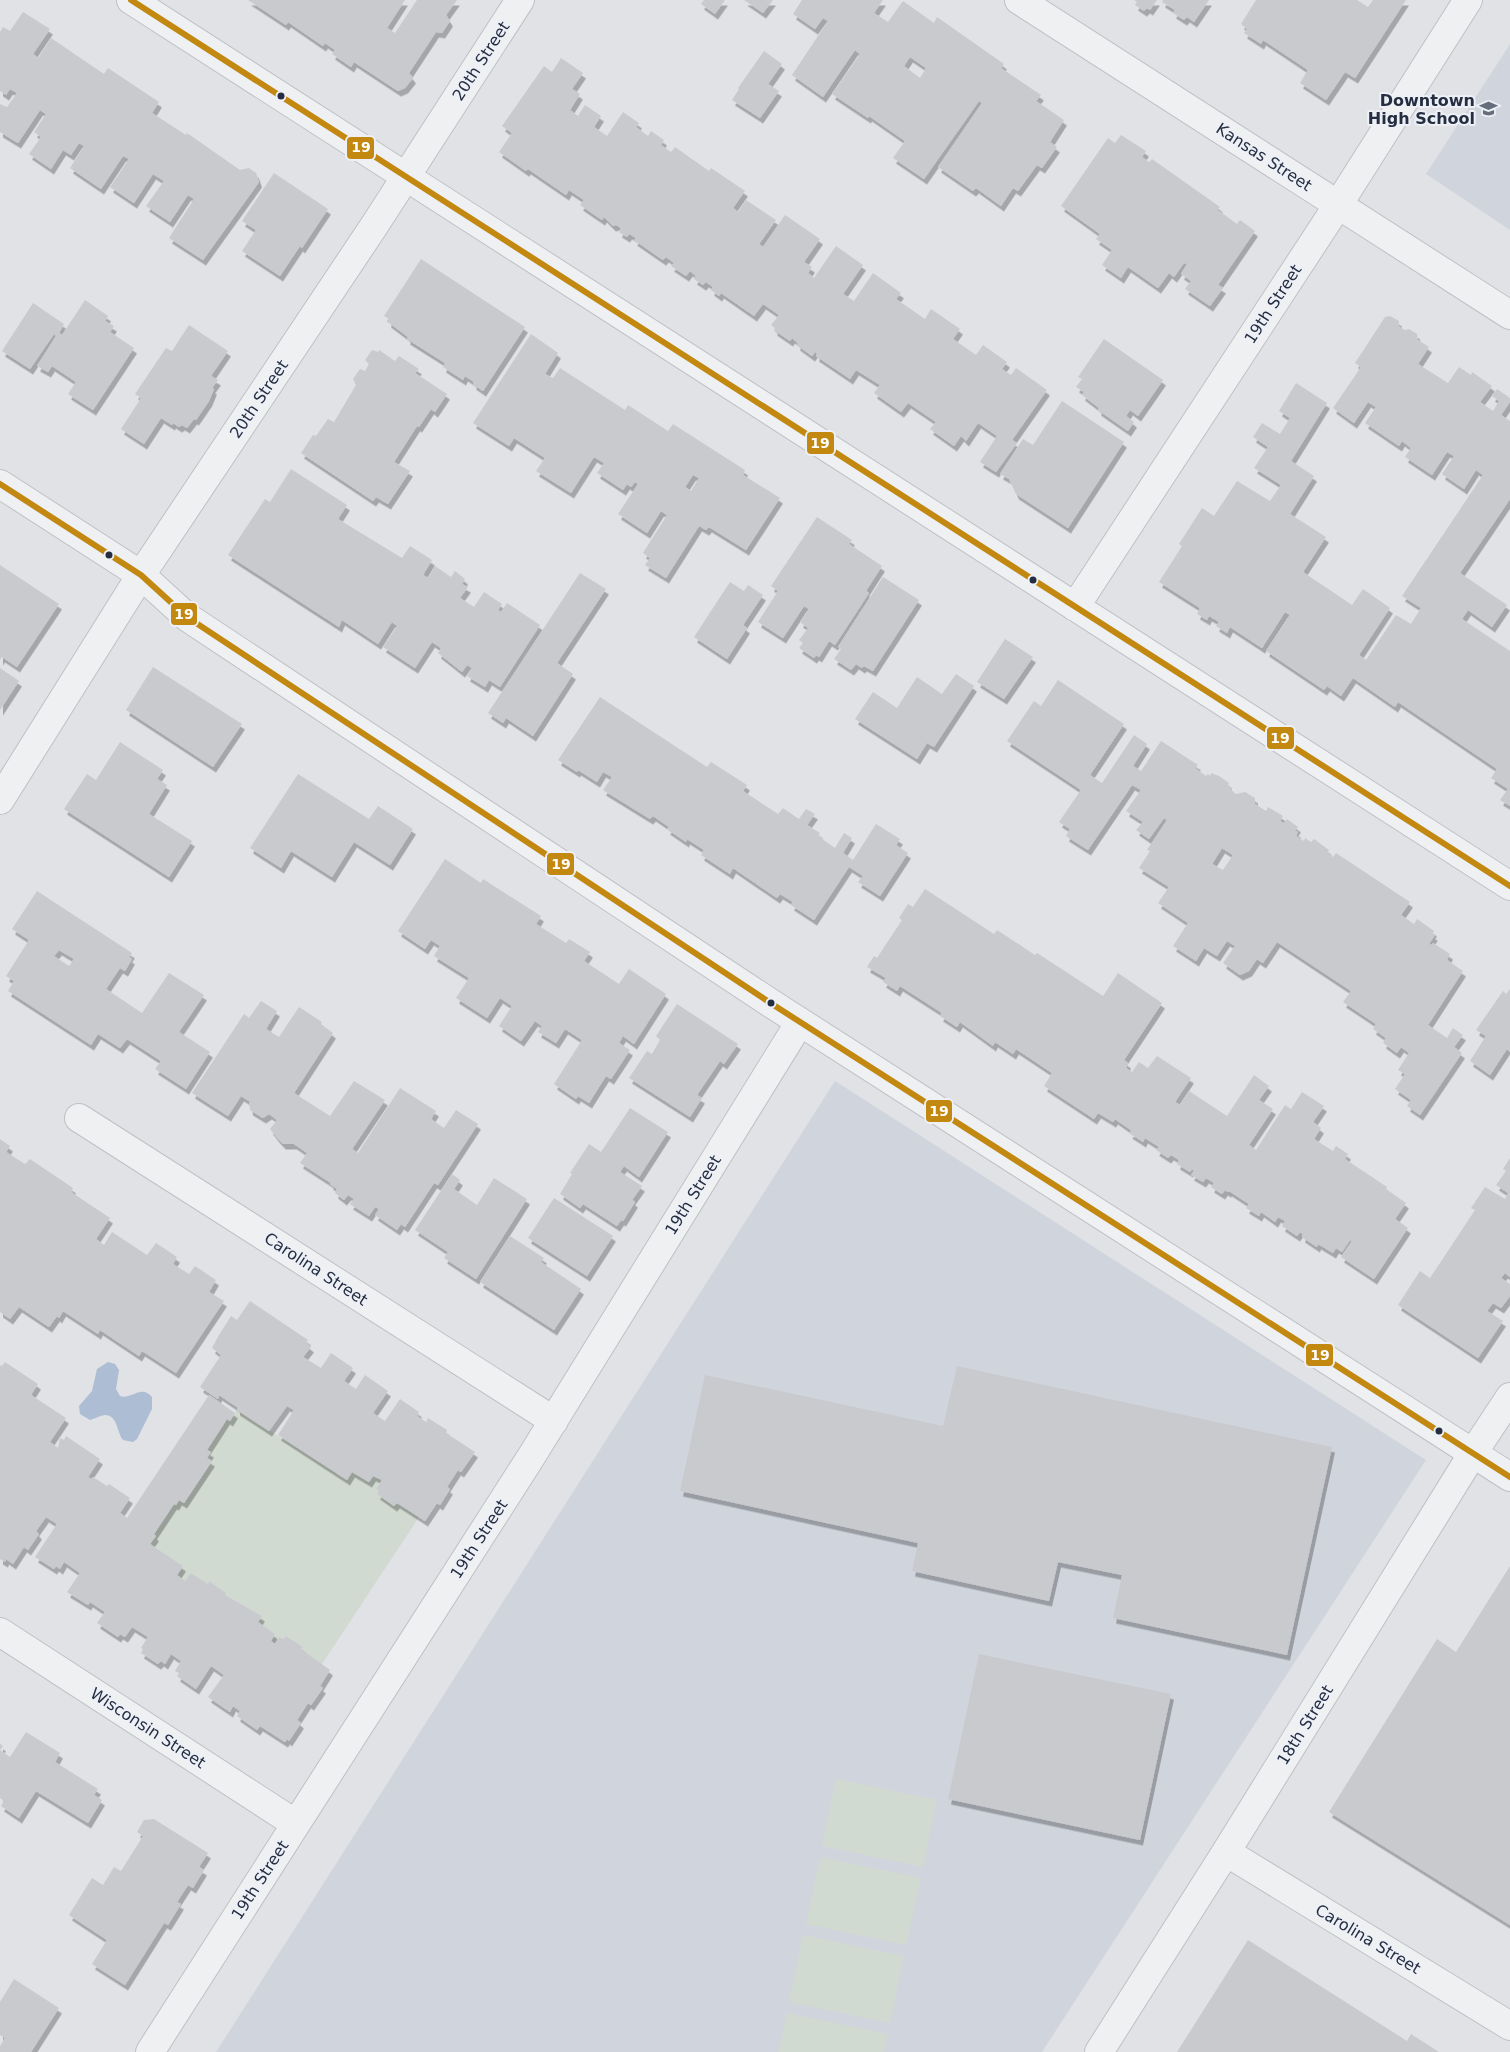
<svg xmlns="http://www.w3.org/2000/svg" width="1510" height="2052" font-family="'DejaVu Sans',sans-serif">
<defs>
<filter id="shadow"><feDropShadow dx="3" dy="5.5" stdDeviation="0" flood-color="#0004"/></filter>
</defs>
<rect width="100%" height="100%" fill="#e0e2e6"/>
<path fill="#d0d5dd" d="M1510 44V230L1426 174Z
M835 1081 1426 1460 1042 2052H216Z"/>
<path fill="#d0dad0" d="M237 1410 347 1480 352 1472 369 1482 373 1476 382 1480 376 1489 379 1491 377 1494 394 1506 397 1503 419 1517 322 1664 301 1649 303 1647 286 1636 284 1639 279 1637 275 1644 271 1641 275 1634 258 1622 262 1616 225 1595 226 1593 209 1581 208 1584 191 1573 185 1581 177 1575 183 1566 150 1544 155 1536 154 1534 174 1504 176 1505 179 1500 184 1503 212 1461 207 1458 211 1452 207 1450 227 1419 230 1421Z
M836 1779 937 1800 923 1867 822 1846Z
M820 1857 921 1878 906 1945 806 1924Z
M803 1935 904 1956 890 2023 789 2002Z
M787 2013 888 2034 884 2052H778Z"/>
<path fill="#acbdd4" d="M108 1362 115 1364 119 1370 116 1389 120 1396C132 1400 141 1384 152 1397V1409L137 1439 133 1442 123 1440C117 1433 118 1415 105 1415 101 1415 94 1419 90 1420L80 1414 79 1406 92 1391 97 1369Z"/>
<path fill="#c8cace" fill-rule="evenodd" filter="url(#shadow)" d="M248 0H405L387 28 395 33 417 0H457L446 15 450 21 442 33 436 32 409 73 413 78 405 88 398 91 354 62 351 67 332 54 335 50 325 43 323 46 288 22 286 25Z
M704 0H725L715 14 701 4Z
M744 0H773L763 13Z
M802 0H883L874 13 888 22 903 1 934 23 937 17 1004 64 1001 68 1041 95 1036 101 1064 120 1050 142 1057 147 1042 168 1037 165 1018 191 1013 188 1001 206 976 188 973 191 938 167 982 103 979 101 924 179 893 158 905 141 869 116 868 118 832 94 860 54 855 50 823 97 792 75 828 21 823 18 815 29 793 14ZM910 57 926 68 920 78 904 66Z
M1134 0H1157L1150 10 1147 8 1144 11 1135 5 1137 2Z
M1163 0H1209L1194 22 1187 17 1184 20 1173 13 1175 10 1162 2Z
M1256 0H1357L1368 7 1373 0H1406L1355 78 1345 72 1326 100 1300 83 1308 70 1263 40 1261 44 1244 33 1247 29 1241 24Z
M23 12 50 29 33 54 38 58 51 38 104 74 108 68 159 102 152 113 186 135 187 133 240 170 249 168 256 173 259 182 203 260 169 238 194 199 188 195 170 222 146 206 164 181 153 174 134 203 110 187 129 159 123 156 101 189 70 168 84 146 79 143 71 155 63 150 51 169 29 154 41 137 34 132 46 114 40 110 18 143 0 132V104L7 107 17 93 10 89 6 95 0 91V32L3 27 10 31Z
M764 51 782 64 768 84 779 91 760 118 732 100 739 89 738 88Z
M561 58 583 73 572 89 580 94 570 110 578 116 585 105 601 116 594 127 607 136 623 112 639 123 636 127 648 136 651 131 664 140 661 145 671 152 675 147 709 171 711 168 745 191 733 208 738 212 746 200 776 220 759 244 763 247 785 215 820 239 804 262 812 267 808 273 814 278 836 246 863 265 843 294 854 301 873 273 901 293 896 299 925 319 931 309 960 329 953 339 976 355 983 345 1007 362 1002 369 1011 375 1016 368 1047 390 1012 440 1017 443 996 472 980 462 997 436 978 423 966 441 961 436 954 446 930 429 936 422 908 403 901 412 874 393 880 385 856 370 850 379 816 356 817 354 815 352 812 356 797 345 798 343 792 338 790 341 774 330 775 328 771 325 779 315 763 304 754 316 721 293 719 296 711 290 713 287 706 282 703 285 694 279 696 276 690 271 686 276 671 266 674 263 666 257 663 260 634 240 636 238 629 234 627 237 619 232 621 228 616 225 613 226 604 217 602 220 580 205 584 200 569 190 566 195 528 169 526 171 499 152 512 133 502 126 544 66 552 72Z
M1121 135 1146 151 1142 157 1149 162 1152 159 1220 207 1217 210 1222 213 1237 224 1240 220 1255 231 1218 285 1223 288 1210 306 1185 289 1191 281 1181 274 1187 264 1184 263 1174 277 1169 273 1158 288 1128 267 1121 278 1102 265 1112 250 1096 239 1100 234 1061 206 1108 138 1115 143Z
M274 173 328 209 302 248 300 246 280 276 242 251 256 230 242 221Z
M421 259 525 327 483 391 473 384 474 382 465 376 463 380 443 367 445 363 407 339 408 337 388 322 389 319 384 316Z
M85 300 108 316 105 321 114 326 110 332 134 348 93 410 68 394 76 382 52 366 48 372 37 366 56 336 54 334 30 369 2 351 33 303 64 324 59 333 62 335Z
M1390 316 1399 321 1398 326 1405 330 1409 329 1417 334 1418 340 1429 347 1418 364 1448 383 1459 367 1471 375 1472 372 1492 386 1480 402 1493 411 1499 401 1492 396 1497 389 1510 398V402L1501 415 1510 421V499L1460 573 1507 605 1492 627 1468 610 1462 619 1510 651V806L1500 800 1508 789 1491 778 1497 769 1398 702 1395 707 1353 678 1341 696 1327 686 1324 690 1266 651 1290 615 1285 612 1262 648 1230 627 1227 633 1216 626 1219 622 1209 616 1207 620 1197 614 1200 608 1159 582 1182 546 1179 544 1202 508 1214 516 1237 481 1270 501 1281 485 1254 468 1268 447 1253 437 1262 423 1280 434 1290 418 1279 411 1296 383 1327 403 1291 461 1314 476 1290 514 1326 537 1303 572 1352 605 1363 589 1390 608 1359 655 1366 660 1396 615 1411 624 1421 608 1402 596 1483 475 1476 470 1464 489 1442 474 1454 456 1447 452 1432 475 1405 457 1411 448 1402 441 1399 446 1365 423 1376 407 1368 402 1354 423 1333 408 1361 367 1355 363 1385 317Z
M189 325 228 351 211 376 218 380 212 388 214 389 209 401 196 420 194 419 187 428 182 425 179 427 173 423 172 425 161 418 144 444 121 429 141 398 135 394 166 348 172 351Z
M531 334 558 353 545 374 553 378 560 368 625 410 628 405 668 431 673 424 745 470 743 475 780 498 746 550 709 527 706 530 699 526 666 578 645 565 650 558 643 553 667 515 661 511 647 533 618 514 638 484 635 482 631 487 627 484 623 490 597 473 604 463 594 457 571 493 536 471 545 458 514 438 509 446 473 423ZM693 475 699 478 691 491 685 487Z
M1104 339 1163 380 1138 416 1130 410 1126 416 1134 422 1128 431 1098 410 1099 408 1082 395 1084 392 1076 387 1082 379 1078 377Z
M372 350 378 352 379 350 395 361 399 356 419 369 415 373 447 394 435 412 431 409 419 427 417 426 394 462 410 471 388 504 376 497 373 501 301 453 313 435 316 436 328 419 334 422 356 385 353 379 360 369 365 371 369 364 365 360Z
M1062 401 1124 442 1068 528 1016 494 1009 479 1000 474 1023 439 1033 445Z
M291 469 347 505 338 519 402 558 410 546 432 560 423 575 428 578 435 566 451 577 455 571 465 579 462 584 468 587 460 598 474 607 484 592 502 604 498 610 501 612 507 603 540 625 500 687 489 680 485 687 467 676 472 668 467 665 462 672 438 653 441 648 432 642 415 668 383 647 397 626 392 622 378 644 342 620 339 627 228 555 265 499 270 502Z
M817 517 852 540 849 544 882 566 866 591 869 593 835 645 829 641 819 657 816 655 814 658 799 648 803 643 799 640 808 628 800 622 809 609 804 606 783 638 758 622 778 591 771 586Z
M0 565 59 604 17 667 2 657 0 660Z
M580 573 606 589 557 663 573 674 533 736 506 718 503 723 488 713Z
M883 577 919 600 873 671 864 666 862 668 856 664 851 670 834 659 841 649 838 647Z
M730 582 744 591 748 585 763 595 743 625 747 628 727 659 694 637Z
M1005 639 1033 657 1004 699 977 682Z
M153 667 242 724 213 767 126 710Z
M0 668 19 681 0 710Z
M956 674 974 686 934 747 927 743 917 759 855 719 873 692 897 708 917 677 942 694Z
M1058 680 1124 724 1090 775 1102 783 1134 735 1147 744 1133 766 1141 771 1161 741 1198 765 1195 768 1206 776 1208 774 1210 776 1211 773 1219 776 1229 783 1228 785 1231 787V790L1236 794 1245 792 1255 798V804L1266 811 1268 807 1283 816 1280 821 1284 823 1287 819 1298 827 1295 831 1298 832 1296 836 1304 841 1305 838 1311 842 1314 839 1329 850 1327 853 1333 857 1336 853 1410 902 1401 915 1414 924 1417 919 1434 931 1432 934 1435 935 1429 944 1432 945 1433 943 1450 954 1447 960 1463 971 1428 1025 1447 1038 1453 1028 1463 1035 1454 1047 1462 1053 1420 1115 1407 1106 1411 1100 1395 1089 1405 1074 1398 1070 1409 1053 1401 1047 1397 1053 1383 1043 1386 1038 1373 1029 1376 1024 1343 1002 1351 991 1277 942 1263 963 1257 959 1249 971 1240 975 1223 963 1235 946 1227 941 1217 956 1204 948 1196 961 1173 946 1188 923 1158 903 1169 887 1139 868 1150 851 1147 850 1167 820 1164 818 1149 839 1136 830 1143 822 1126 811 1141 790 1132 785 1088 850 1066 836 1070 829 1059 822 1081 790 1007 741 1034 701 1041 706ZM1222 848 1233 855 1223 870 1212 864Z
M600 697 707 767 711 762 747 785 743 791 778 814 783 808 799 819 806 809 815 814 807 825 820 833 818 836 835 848 844 833 852 838 843 853 853 860 876 824 900 839 896 845 908 853 880 896 858 882 863 876 849 867 814 920 791 905 793 902 780 894 777 898 733 868 730 874 701 855 704 850 687 839 686 842 667 829 669 827 653 816 650 819 603 790 612 777 603 772 597 782 578 770 577 772 558 760Z
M120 742 163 770 157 779 167 785 149 814 192 841 169 877 64 809 87 774 96 780Z
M298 774 369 819 378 806 413 829 390 865 354 842 332 877 291 851 281 868 250 848Z
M445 859 481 883 483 879 541 916 536 924 566 943 569 939 590 952 584 961 619 984 629 969 666 994 634 1044 623 1036 619 1043 630 1050 611 1079 606 1076 589 1103 578 1096 576 1099 554 1084 582 1040 565 1029 556 1043 538 1032 542 1026 535 1021 521 1041 499 1026 512 1006 500 998 487 1018 456 998 469 978 434 956 440 946 431 940 425 949 398 931Z
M925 889 994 934 997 930 1035 955 1037 953 1103 996 1118 973 1162 1003 1124 1060 1128 1063 1126 1068 1132 1072 1139 1062 1148 1068 1157 1056 1191 1078 1175 1102 1180 1105 1189 1091 1227 1116 1254 1075 1269 1086 1259 1100 1273 1109 1249 1145 1256 1150 1285 1105 1291 1109 1302 1092 1324 1106 1313 1122 1321 1128 1314 1139 1333 1151 1336 1146 1348 1154 1345 1159 1387 1187 1386 1189 1406 1203 1395 1219 1408 1228 1374 1279 1341 1257 1352 1241 1350 1240 1342 1252 1336 1248 1333 1253 1318 1244 1317 1247 1302 1237 1303 1234 1300 1232 1297 1236 1282 1226 1285 1221 1278 1217 1275 1222 1261 1212 1259 1216 1246 1208 1249 1204 1229 1191 1228 1192 1225 1190 1222 1194 1211 1187 1214 1183 1206 1178 1203 1182 1191 1175 1194 1171 1192 1169 1190 1172 1177 1164 1179 1160 1171 1155 1168 1158 1156 1150 1159 1147 1145 1138 1143 1142 1129 1133 1132 1131 1115 1119 1113 1122 1098 1113 1094 1119 1044 1086 1052 1073 1016 1049 1013 1054 995 1042 993 1046 960 1022 957 1027 940 1016 942 1013 900 986 897 991 883 982 886 978 867 967 874 956 877 958 902 920 899 918 908 904 913 907Z
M37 891 132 953 129 957 132 959 125 971 120 968 106 989 142 1013 169 973 204 995 179 1032 210 1052 186 1089 155 1069 161 1061 127 1039 120 1048 98 1034 91 1045 8 991 14 981 6 976 29 940 12 929ZM59 950 74 959 69 966 54 956Z
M1510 989V1052L1507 1049 1490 1075 1470 1061 1486 1036 1476 1030 1503 991 1506 994Z
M261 1001 277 1011 266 1029 279 1037 299 1007 322 1022 321 1024 333 1033 294 1093 330 1116 354 1081 385 1100 352 1149 358 1153 400 1088 436 1111 431 1119 444 1128 456 1110 478 1124 438 1185 434 1183 405 1227 401 1224 397 1230 375 1215 379 1209 375 1207 369 1216 350 1204 354 1199 348 1195 344 1200 335 1193 337 1189 330 1184 331 1183 300 1163 307 1153 294 1144H283L278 1139 270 1129 277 1120 269 1114 263 1118 250 1110 249 1101 241 1096 228 1116 192 1093 244 1014 249 1018Z
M677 1004 738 1044 724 1064 720 1061 697 1095 702 1098 690 1117 629 1078 647 1051 652 1054 660 1040 656 1036Z
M630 1108 668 1132 639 1177 624 1166 620 1172 642 1186 632 1200 635 1202 623 1221 621 1220 617 1226 583 1204 580 1208 560 1194 572 1174 570 1173 589 1144 601 1152Z
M0 1139 10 1146 6 1152 25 1164 30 1159 73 1188 71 1192 110 1218 96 1239 104 1245 112 1232 147 1255 156 1243 177 1257 173 1264 189 1274 195 1266 216 1280 209 1292 224 1301 176 1373 142 1351 139 1356 100 1330 98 1334 63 1311 59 1318 57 1316 49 1327 19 1307 10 1319 0 1312Z
M1510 1158V1277L1505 1273 1501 1278 1510 1284V1296L1501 1308 1493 1303 1487 1311 1503 1321 1478 1358 1398 1305 1420 1271 1430 1278 1432 1275 1475 1210 1471 1208 1485 1187 1505 1199 1508 1193 1496 1185 1506 1171 1503 1169Z
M452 1174 460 1180 454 1189 477 1205 494 1178 527 1199 476 1279 444 1258 448 1252 415 1230Z
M554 1198 613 1236 587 1276 528 1238Z
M510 1236 544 1258 541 1262 581 1289 554 1330 480 1282Z
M250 1301 308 1340 306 1343 311 1347 303 1357 321 1368 331 1353 353 1368 344 1381 356 1389 365 1375 388 1391 373 1413 385 1421 400 1399 419 1412 417 1416 426 1422 428 1418 447 1430 446 1433 475 1452 461 1472 458 1470 447 1487 450 1489 440 1505 437 1503 425 1521 397 1503 394 1506 377 1494 379 1491 376 1489 382 1480 373 1476 369 1482 352 1472 347 1480 278 1435 294 1410 287 1406 269 1431 237 1410V1407L219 1395 218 1399 200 1387 221 1355 212 1348 219 1335 231 1316 237 1320Z
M5 1362 38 1384 31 1395 66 1418 50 1442 58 1448 60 1438 64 1440 66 1436 100 1459 88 1477 91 1479 93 1477 107 1486 109 1484 130 1498 120 1513 127 1518 209 1395 235 1413 230 1421 227 1419 207 1450 211 1452 207 1458 212 1461 184 1503 179 1500 176 1505 174 1504 154 1534 156 1536 150 1544 183 1566 177 1575 185 1581 191 1573 208 1584 209 1581 226 1593 225 1595 262 1616 258 1622 275 1634 271 1641 275 1644 279 1637 284 1639 286 1636 303 1647 301 1649 330 1670 320 1686 323 1688 311 1705 308 1703 297 1720 301 1723 289 1741 287 1739 285 1742 260 1726 257 1730 237 1716 240 1711 233 1706 230 1712 208 1697 224 1675 211 1666 196 1689 177 1676 179 1673 175 1671 181 1661 171 1654 165 1664 161 1661 158 1664 141 1653 143 1649 141 1648 148 1637 132 1627 125 1637 120 1634 118 1637 97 1623 105 1612 90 1602 88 1605 67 1592 80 1573 64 1562 60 1569 56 1566 54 1569 35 1557 57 1524 46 1517 36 1531 39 1534 28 1550 24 1547 13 1564 6 1559 5 1562 0 1559V1365L2 1366Z
M957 1366 1332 1447 1287 1655 1113 1618 1122 1575 1058 1562 1049 1601 912 1571 918 1543 680 1491 705 1375 943 1426Z
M1510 1566V1925L1329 1812 1437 1639 1456 1652Z
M979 1654 1171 1694 1140 1840 948 1799Z
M26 1732 60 1753 55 1762 98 1789 94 1795 102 1800 88 1823 36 1791 19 1818 1 1806 4 1801 0 1798V1744L3 1746 0 1750 10 1757Z
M154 1819 208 1853 199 1867 204 1870 193 1888 188 1885 177 1902 181 1904 168 1925 164 1923 125 1985 92 1964 107 1940 69 1915 92 1878 103 1885 114 1867 121 1871 143 1836 137 1832 144 1820Z
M1248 1940 1407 2041 1411 2034 1439 2052H1177Z
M14 1979 59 2008 31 2052H0V2046L5 2038 0 2035V2002Z"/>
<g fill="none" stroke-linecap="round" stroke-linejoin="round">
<defs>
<path id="minor" d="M131 0 1510 886
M1019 0 1510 315
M0 484 141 575 187 617 772 1004 1510 1477
M1075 607 1338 205 1468 0
M0 800 141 575 374 226 520 0
M79 1118 554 1421
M0 1632 296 1824
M1226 1852 1510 2026
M150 2052 531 1457 800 1022
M1099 2052 1226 1852 1473 1453 1510 1397"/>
</defs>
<use href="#minor" stroke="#bec0c4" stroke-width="30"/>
<use href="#minor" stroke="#eff0f2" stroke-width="28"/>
<defs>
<path id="bus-1" d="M131 0 1510 886
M0 484 141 575 187 617 772 1004 1510 1477"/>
</defs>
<use href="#bus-1" stroke="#edf0f6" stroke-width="10"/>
<use href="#bus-1" stroke="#c28810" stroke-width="6"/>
</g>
<defs>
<symbol id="school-bare" viewBox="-9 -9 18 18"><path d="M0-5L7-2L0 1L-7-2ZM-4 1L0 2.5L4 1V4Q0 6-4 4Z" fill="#666d7b" stroke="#edf0f6" stroke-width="2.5" paint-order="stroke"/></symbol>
</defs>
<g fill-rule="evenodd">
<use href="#school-bare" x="1476" y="96" width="25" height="25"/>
</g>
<g fill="#252e41" stroke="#edf0f6" stroke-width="2">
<circle cx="281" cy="96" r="4.5"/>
<circle cx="109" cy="555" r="4.5"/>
<circle cx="1033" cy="580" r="4.5"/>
<circle cx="771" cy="1003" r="4.5"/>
<circle cx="1439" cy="1431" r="4.5"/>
</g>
<g text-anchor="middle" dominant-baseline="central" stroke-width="4" stroke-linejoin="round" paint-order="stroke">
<g font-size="16" fill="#252e41" stroke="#edf0f6">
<text transform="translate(481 61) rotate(-57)">20th Street</text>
<text transform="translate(1264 157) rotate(33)">Kansas Street</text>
<text transform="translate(1273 304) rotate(-57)">19th Street</text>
<text transform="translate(259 399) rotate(-56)">20th Street</text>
<text transform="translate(693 1195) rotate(-58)">19th Street</text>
<text transform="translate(316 1269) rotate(33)">Carolina Street</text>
<text transform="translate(479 1539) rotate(-57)">19th Street</text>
<text transform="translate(1305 1725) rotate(-58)">18th Street</text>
<text transform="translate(148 1728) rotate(33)">Wisconsin Street</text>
<text transform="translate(260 1880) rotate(-57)">19th Street</text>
<text transform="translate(1368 1939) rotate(31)">Carolina Street</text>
</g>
<g font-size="16" font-weight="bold" fill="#252e41" stroke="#edf0f6" text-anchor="end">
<text x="1475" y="100">Downtown<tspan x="1475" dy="18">High School</tspan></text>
</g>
</g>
<g stroke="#edf0f6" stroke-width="2">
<rect x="346" y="136" width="29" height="24" rx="5" fill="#c28810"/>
<rect x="806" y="431" width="29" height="24" rx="5" fill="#c28810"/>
<rect x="170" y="602" width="28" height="24" rx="5" fill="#c28810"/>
<rect x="1266" y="726" width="29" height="24" rx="5" fill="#c28810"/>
<rect x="546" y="852" width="29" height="24" rx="5" fill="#c28810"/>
<rect x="925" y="1099" width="28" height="24" rx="5" fill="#c28810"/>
<rect x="1305" y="1343" width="29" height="24" rx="5" fill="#c28810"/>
</g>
<g font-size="14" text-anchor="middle" font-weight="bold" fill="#fff">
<text x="361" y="152">19</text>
<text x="820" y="448">19</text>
<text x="184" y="619">19</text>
<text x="1280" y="743">19</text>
<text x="561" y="869">19</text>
<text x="939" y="1116">19</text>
<text x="1320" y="1360">19</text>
</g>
</svg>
